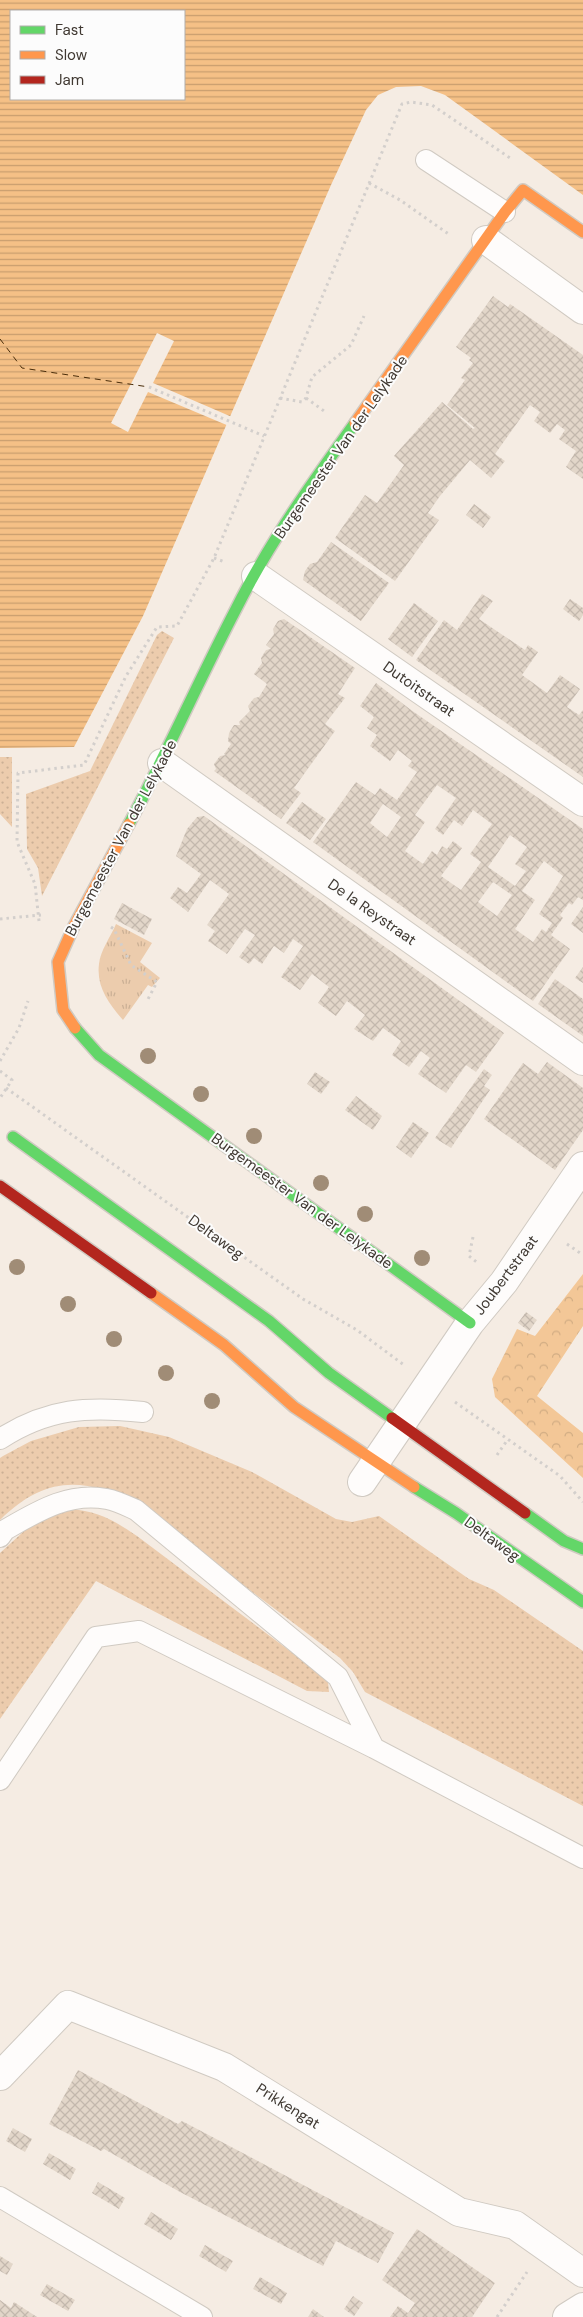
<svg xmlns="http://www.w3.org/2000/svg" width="583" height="2317" font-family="'DM Sans',sans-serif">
<defs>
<pattern id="grass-dots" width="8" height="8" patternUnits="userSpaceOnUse" patternTransform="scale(1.25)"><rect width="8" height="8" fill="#ecccad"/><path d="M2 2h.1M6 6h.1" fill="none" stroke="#cbb095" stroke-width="1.8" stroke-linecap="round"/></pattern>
<pattern id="forest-crowns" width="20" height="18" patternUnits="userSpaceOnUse" patternTransform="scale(1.25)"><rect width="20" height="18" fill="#f3c797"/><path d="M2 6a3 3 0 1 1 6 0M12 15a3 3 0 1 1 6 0" fill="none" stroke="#d1ac83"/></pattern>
<pattern id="park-tufts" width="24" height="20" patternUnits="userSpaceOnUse" patternTransform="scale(1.25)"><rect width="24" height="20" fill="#ecccad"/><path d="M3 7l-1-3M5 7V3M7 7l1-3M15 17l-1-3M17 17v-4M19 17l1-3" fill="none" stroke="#cbb095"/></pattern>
<pattern id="water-rules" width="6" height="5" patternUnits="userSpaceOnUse" patternTransform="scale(1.25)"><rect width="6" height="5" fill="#f5c086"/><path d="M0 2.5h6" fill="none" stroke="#c89d6e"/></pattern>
<pattern id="building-cross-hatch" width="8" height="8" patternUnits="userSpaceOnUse" patternTransform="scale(1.25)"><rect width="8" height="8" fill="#e2d6c9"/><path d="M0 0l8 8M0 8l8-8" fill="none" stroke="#c3b8ad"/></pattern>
</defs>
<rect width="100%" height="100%" fill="#f5ece3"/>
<path fill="url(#grass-dots)" d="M162 631 174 638 42 896 38 868 27 849 26 794 90 771 157 635Z
M0 757H12V827L0 814Z
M120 1426 169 1437 252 1472 336 1519 352 1522 379 1516 469 1579 494 1590 583 1651V1806L365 1692 353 1672 340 1658 137 1505C84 1476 45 1476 0 1520V1458L3 1456 31 1441 79 1427Z
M69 1509C99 1511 113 1520 137 1536L323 1676 328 1682 329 1692 307 1691 96 1581 0 1719V1553L34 1522Z"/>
<path fill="url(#forest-crowns)" d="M583 1274V1326L537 1396 583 1433V1478L495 1397 492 1379 517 1329 535 1336Z"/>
<path fill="url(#park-tufts)" d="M116 924 152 943 140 962 160 978 152 987 148 985 123 1020C109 1004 96 987 99 964 100 951 111 936 116 924Z"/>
<path fill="url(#water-rules)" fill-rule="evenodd" d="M0 0H583V195L445 95 421 86 396 87 378 95 366 110 331 185 143 616 74 747 0 748ZM11 11H184V99H11Z"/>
<path fill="#f5ece3" d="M157 333 174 341 153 383 232 417 229 426 148 392 128 432 111 423Z"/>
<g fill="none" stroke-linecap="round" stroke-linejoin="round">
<path stroke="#4a2d0a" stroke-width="1" stroke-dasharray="6 5" stroke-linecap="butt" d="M0 339 22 368 149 387"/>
</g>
<path fill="url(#building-cross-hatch)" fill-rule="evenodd" d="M493 296 508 307 510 304 513 306 583 355V479L566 467 576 451 559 439 565 430 557 424 550 433 534 421 540 412 530 405 495 454 505 461 491 478 470 460 440 496 428 513 439 520 395 581 335 538 365 495 377 503 404 465 394 456 442 402 473 429 475 428 447 405 465 380 461 378 473 363 469 360 471 358 456 347Z
M474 504 491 517 483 528 466 515Z
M331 542 389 583 361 621 303 580 305 571 310 564 317 562Z
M482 594 493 601 479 619 525 650 528 645 538 652 522 675 547 693 560 675 580 689 567 707 579 715 583 710V777L416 660 444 620 457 630Z
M570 599 583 608V615L579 621 563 609Z
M414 603 438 621 412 657 388 639Z
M284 619 355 668 338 694 345 698 325 724 335 731 294 788 301 793 281 819 214 771 216 769 214 764 220 756 226 755 224 754 231 744 228 741 229 733 234 725H240L239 722 250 711 248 706 254 698 259 697 267 684 254 674 262 663 261 658 266 650 271 649 266 645 274 634 273 629 278 621Z
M376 683 411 710 583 829V900L578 897 572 905 569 903 560 915 563 918 551 935 570 949 533 1001 313 842 356 782 375 795 380 788 397 800 417 772 408 766 412 761 398 750 390 761 370 746 377 735 367 728 374 717 360 706ZM437 785 456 798 435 829 443 835 454 820 462 826 473 810 492 824 470 854 481 862 461 890 441 876 462 848 453 841 447 849 442 846 437 855 432 851 423 864 405 851 425 822 415 815ZM383 804 401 817 387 837 370 823ZM510 835 527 847 515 864 526 871 515 886 488 867ZM544 861 563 876 539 914 552 923 546 932 542 929 533 942 515 929 535 900 522 891ZM493 882 512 895 497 916 478 902Z
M302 802 326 819 310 840 286 823Z
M204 816 504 1033 476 1072 466 1065 446 1093 418 1074 430 1058 421 1051 409 1067 392 1055 401 1041 383 1028 373 1041 354 1029 365 1015 347 1001 336 1016 318 1003 329 987 312 974 300 990 281 977 303 946 293 939 284 953 274 946 262 964 254 958 249 964 239 957 255 935 245 929 227 954 208 941 215 931 207 925 229 894 210 880 188 912 170 898 178 887 187 893 201 874 176 856 187 829 197 817Z
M122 903 152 919 144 935 114 919Z
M583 907V933L571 924Z
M583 967V983L575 978Z
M555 979 583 999V1036L538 1004Z
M547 1062 583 1088V1130L555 1170 484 1119 523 1063 538 1074Z
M484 1069 492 1075 484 1086 490 1090 451 1148 435 1138Z
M315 1072 330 1082 321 1094 307 1084Z
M356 1096 382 1116 373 1130 345 1110Z
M413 1122 429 1133 411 1158 396 1147Z
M526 1312 537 1320 529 1331 518 1323Z
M78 2070 178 2124 182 2121 394 2233 378 2263 336 2241 323 2266 180 2192 104 2149 101 2151 49 2124Z
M13 2128 32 2139 25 2152 6 2141Z
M49 2153 76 2169 70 2180 43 2164Z
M98 2182 125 2198 119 2209 92 2193Z
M151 2212 178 2229 171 2240 144 2224Z
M417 2229 495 2283 472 2317H390L398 2306 408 2313 415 2303 382 2280Z
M205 2245 233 2261 226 2272 199 2256Z
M0 2256 13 2264 7 2275 0 2271Z
M260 2277 287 2293 281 2304 253 2289Z
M47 2284 75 2300 68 2311 40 2295Z
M353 2296 363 2303 354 2316 344 2309Z
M0 2300 11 2308 14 2302 37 2317H0Z
M313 2309 324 2317H308Z"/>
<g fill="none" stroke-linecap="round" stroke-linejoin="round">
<defs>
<path id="lane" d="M426 160 505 212
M0 1439C48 1408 88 1406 143 1412
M0 1537 5 1530C38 1511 68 1492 107 1499 117 1501 127 1506 136 1510L338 1677 374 1748
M0 1780 96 1637 139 1631 374 1748 583 1858
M0 2197 202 2317"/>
<path id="street" d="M486 240 583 310
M256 576 583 802
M162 763 583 1061
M362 1482 470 1323 504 1282 583 1166
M0 2076 68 2005 224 2067 459 2212 515 2225 583 2273
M567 2317 583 2307"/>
<path id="fast" d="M129 824C167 753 199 680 236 609 269 543 312 483 355 423
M75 1028 99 1055 470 1323
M13 1137 269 1321 329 1373 392 1418
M414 1487 456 1513 583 1602
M525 1513 564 1541 583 1549"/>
<path id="slow" d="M355 423 505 212 523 190 583 232
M75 1028 63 1010 58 962 74 926 129 824
M151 1293 224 1345 294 1407 414 1487"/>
<path id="jam" d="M0 1186 151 1293
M392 1418 525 1513"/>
</defs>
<use href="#lane" stroke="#d0cac2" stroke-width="22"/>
<use href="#street" stroke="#d0cac2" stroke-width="30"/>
<use href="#fast" stroke="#d0cac2" stroke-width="14"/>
<use href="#slow" stroke="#d0cac2" stroke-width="14"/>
<use href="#jam" stroke="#d0cac2" stroke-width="14"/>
<path stroke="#d3cfcc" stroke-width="3" stroke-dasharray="2.5 4" stroke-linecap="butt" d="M369 183 400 200 450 235
M149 387 264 436
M280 398 302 402 306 398 312 377 351 345 364 316
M306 398 324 411
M214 558 225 562
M0 919 41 915
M39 921 35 884 17 842 18 773 84 765 126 676 157 627 177 626 214 558 402 104 411 102 432 105 513 160
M111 927 114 929 131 965 157 982 147 1001
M0 1061 19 1028 28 1001
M0 1071 12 1080 0 1098
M6 1088 303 1299 357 1330 404 1365
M473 1237 469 1256 479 1264
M567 1244 583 1255
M455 1402 560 1476 583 1502
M497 1455 508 1439
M497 2317 527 2272"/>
<use href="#lane" stroke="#fefcfb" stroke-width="20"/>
<use href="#street" stroke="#fefcfb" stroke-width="28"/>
<use href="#fast" stroke="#63d668" stroke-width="11"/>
<use href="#slow" stroke="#ff974d" stroke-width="11"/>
<use href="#jam" stroke="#b3261e" stroke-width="11"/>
</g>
<g fill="#a08c76">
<circle cx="148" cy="1056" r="8"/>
<circle cx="201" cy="1094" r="8"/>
<circle cx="254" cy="1136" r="8"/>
<circle cx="321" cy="1183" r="8"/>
<circle cx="365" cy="1214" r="8"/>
<circle cx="422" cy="1258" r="8"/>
<circle cx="17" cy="1267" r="8"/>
<circle cx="68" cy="1304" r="8"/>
<circle cx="114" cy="1339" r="8"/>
<circle cx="166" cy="1373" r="8"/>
<circle cx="212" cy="1401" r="8"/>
</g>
<g text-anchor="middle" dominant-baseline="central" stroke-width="4" stroke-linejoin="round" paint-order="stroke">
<g font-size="15" fill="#403932" stroke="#fcfcfc">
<text transform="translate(341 447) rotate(-55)">Burgemeester Van der Lelykade</text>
<text transform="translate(419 689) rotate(35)">Dutoitstraat</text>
<text transform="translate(121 838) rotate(-62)">Burgemeester Van der Lelykade</text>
<text transform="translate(372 912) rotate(35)">De la Reystraat</text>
<text transform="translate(302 1201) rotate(36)">Burgemeester Van der Lelykade</text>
<text transform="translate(216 1237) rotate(36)">Deltaweg</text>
<text transform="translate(506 1275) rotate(-53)">Joubertstraat</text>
<text transform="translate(492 1539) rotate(36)">Deltaweg</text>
<text transform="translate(288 2106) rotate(32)">Prikkengat</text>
</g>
</g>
<rect x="10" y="10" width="175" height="90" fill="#fcfcfc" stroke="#b1aeab"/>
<rect x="20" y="26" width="25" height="8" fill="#63d668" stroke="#b1aeab"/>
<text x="55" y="35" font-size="15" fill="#403932">Fast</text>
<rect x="20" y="51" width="25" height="8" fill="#ff974d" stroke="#b1aeab"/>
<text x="55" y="60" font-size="15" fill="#403932">Slow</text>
<rect x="20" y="76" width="25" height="8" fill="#b3261e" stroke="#b1aeab"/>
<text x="55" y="85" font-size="15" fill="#403932">Jam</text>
</svg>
